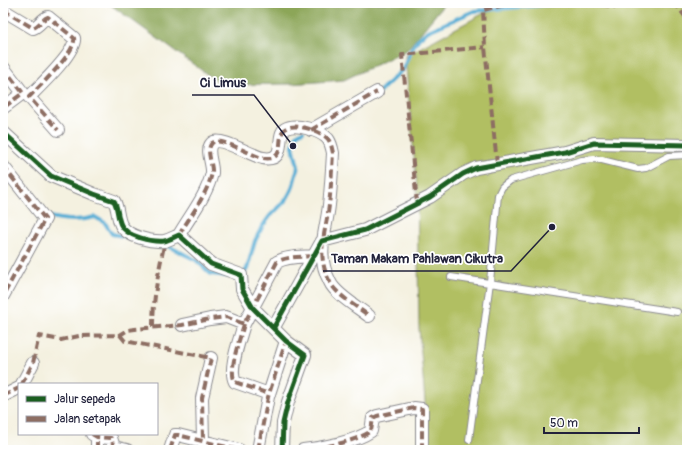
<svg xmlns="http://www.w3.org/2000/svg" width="690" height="453" font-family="Pangolin,sans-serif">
<rect width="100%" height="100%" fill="#fff"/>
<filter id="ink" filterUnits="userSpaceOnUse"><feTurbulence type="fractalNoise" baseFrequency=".025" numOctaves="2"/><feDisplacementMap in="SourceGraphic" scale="8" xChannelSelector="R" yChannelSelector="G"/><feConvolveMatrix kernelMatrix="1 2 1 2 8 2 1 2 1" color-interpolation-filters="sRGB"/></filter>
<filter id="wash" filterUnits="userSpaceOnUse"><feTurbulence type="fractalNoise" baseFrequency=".012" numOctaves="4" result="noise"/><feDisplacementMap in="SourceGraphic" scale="16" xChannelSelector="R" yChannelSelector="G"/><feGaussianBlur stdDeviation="0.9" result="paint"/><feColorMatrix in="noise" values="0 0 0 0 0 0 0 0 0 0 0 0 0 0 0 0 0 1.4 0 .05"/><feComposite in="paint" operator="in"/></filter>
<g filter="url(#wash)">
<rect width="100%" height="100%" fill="#f4f1e0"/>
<path fill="#b1bf62" stroke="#6a704e" d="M559 3H574L617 10 673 6H687V450H426L425 402 419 328 417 188 405 56 484 13 505 8Z"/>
<path fill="#8ca658" stroke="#57644a" d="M108 3H445L407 50 344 80 290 84 222 85Z"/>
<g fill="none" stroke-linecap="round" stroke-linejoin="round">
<path stroke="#58aed5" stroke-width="4" d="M603 3 617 5 638 3
M379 92 403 69 412 48 419 38 428 31 474 11 568 3
M45 216C64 220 77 222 95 217L105 223 112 234 128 237
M164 244 196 260 211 274 228 276
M242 275 247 269 255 241 262 227 270 216 286 200 292 189 298 167 293 146 296 135 303 131"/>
</g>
</g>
<g filter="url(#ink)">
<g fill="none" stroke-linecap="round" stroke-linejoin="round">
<defs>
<path id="lane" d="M451 277 677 312
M469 440 490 282 498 195 502 187 511 180 582 160 594 159 602 160 638 169 646 168 669 156 687 155"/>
<path id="street" d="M3 10 33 28C39 26 42 19 48 17L74 38C77 51 39 87 29 97L58 130
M3 67 23 93 3 108
M311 130 377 92
M3 132 51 176 94 194 114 201C118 207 117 217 121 225 127 237 152 242 164 241 169 240 174 237 179 235L211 264 241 275 242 289 253 308 286 341 305 355 288 402 283 423 282 450
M3 166 45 219 3 296
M179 235C190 216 207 195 212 173 213 164 205 150 212 143 220 136 252 156 263 158 288 162 275 136 285 129 295 122 321 131 328 139 331 143 332 148 333 153 332 170 331 188 329 205 326 233 315 254 330 282 335 294 359 308 369 316
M244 324C240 339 228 369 235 382L269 394
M182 325 210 319 226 317 244 324 277 262C287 256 302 257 314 256
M274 327 322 241 365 230 430 197 463 174 476 168 565 152 594 143 687 145
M22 384 33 363
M3 396 19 388
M92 434 97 437 111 438 114 447 127 450
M203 440 202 398 211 358
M97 450V434
M170 450 175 435H178L239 450
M258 450 268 397 286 341
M303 450C322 448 355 442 371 431L373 418 377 416 414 408 422 409V450"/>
</defs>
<use href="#lane" stroke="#8b8a8e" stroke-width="8"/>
<use href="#street" stroke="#8b8a8e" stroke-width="14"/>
<use href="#lane" stroke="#fff" stroke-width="6"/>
<use href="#street" stroke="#fff" stroke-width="12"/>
<path stroke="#8d6e63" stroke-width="4" stroke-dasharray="8 4" stroke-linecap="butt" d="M590 3 616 7 675 3 687 19
M3 10 33 28C39 26 42 19 48 17L74 38C77 51 39 87 29 97L58 130
M3 14 7 12V3
M3 67 23 93 3 108
M311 130 377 92
M497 164 485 47 483 10 509 4 525 3
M3 166 45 219 3 296
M417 203 402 55 485 47
M179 235C190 216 207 195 212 173 213 164 205 150 212 143 220 136 252 156 263 158 288 162 275 136 285 129 295 122 321 131 328 139 331 143 332 148 333 153 332 170 331 188 329 205 326 233 315 254 330 282 335 294 359 308 369 316
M244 324C240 339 228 369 235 382L269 394
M153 327C153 297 159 269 165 241
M120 335 125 341 211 358 202 398 203 440
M22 384 33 363 39 336 61 340 79 336 120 335 128 330 135 329 182 325 210 319 226 317 244 324 277 262C287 256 302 257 314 256
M3 396 19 388
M92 434 97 437 111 438 114 447 127 450
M97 450V434
M170 450 175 435H178L239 450
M258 450 268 397 286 341
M303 450C322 448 355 442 371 431L373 418 377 416 414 408 422 409V450"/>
<defs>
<path id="cycleway" d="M3 132 51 176 94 194 114 201C118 207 117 217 121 225 127 237 152 242 164 241 169 240 174 237 179 235L211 264 241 275 242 289 253 308 286 341 305 355 288 402 283 423 282 450
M274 327 322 241 365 230 430 197 463 174 476 168 565 152 594 143 687 145"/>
</defs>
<use href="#cycleway" stroke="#fff" stroke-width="8"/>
<use href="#cycleway" stroke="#1b5e20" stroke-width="5"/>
</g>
</g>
<path fill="none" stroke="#22223b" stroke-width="1.5" d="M293 146L254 95H192M552 227L511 271H323"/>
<g fill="#22223b" stroke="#fff" stroke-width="1.5">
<circle cx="293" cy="146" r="4"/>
<circle cx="552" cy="227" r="4"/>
</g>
<g font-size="13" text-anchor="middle" font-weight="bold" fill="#22223b" stroke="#fff" stroke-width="3.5" stroke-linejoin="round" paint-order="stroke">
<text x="223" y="87">Ci Limus</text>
<text x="417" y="263">Taman Makam Pahlawan Cikutra</text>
</g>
<rect width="690" height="453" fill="none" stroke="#fff" stroke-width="16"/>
<rect x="18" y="383" width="140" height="52" fill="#ffffff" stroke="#a7a7b1"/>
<rect x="26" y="396" width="20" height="6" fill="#1b5e20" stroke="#a7a7b1"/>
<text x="54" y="403" font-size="12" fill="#22223b">Jalur sepeda</text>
<rect x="26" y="416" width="20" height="6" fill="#8d6e63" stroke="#a7a7b1"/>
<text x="54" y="423" font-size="12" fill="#22223b">Jalan setapak</text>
<path d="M544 427v6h95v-6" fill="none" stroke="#22223b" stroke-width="2"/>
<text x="550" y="427" font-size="12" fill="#22223b" stroke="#ffffff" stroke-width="3" paint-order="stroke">50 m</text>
</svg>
